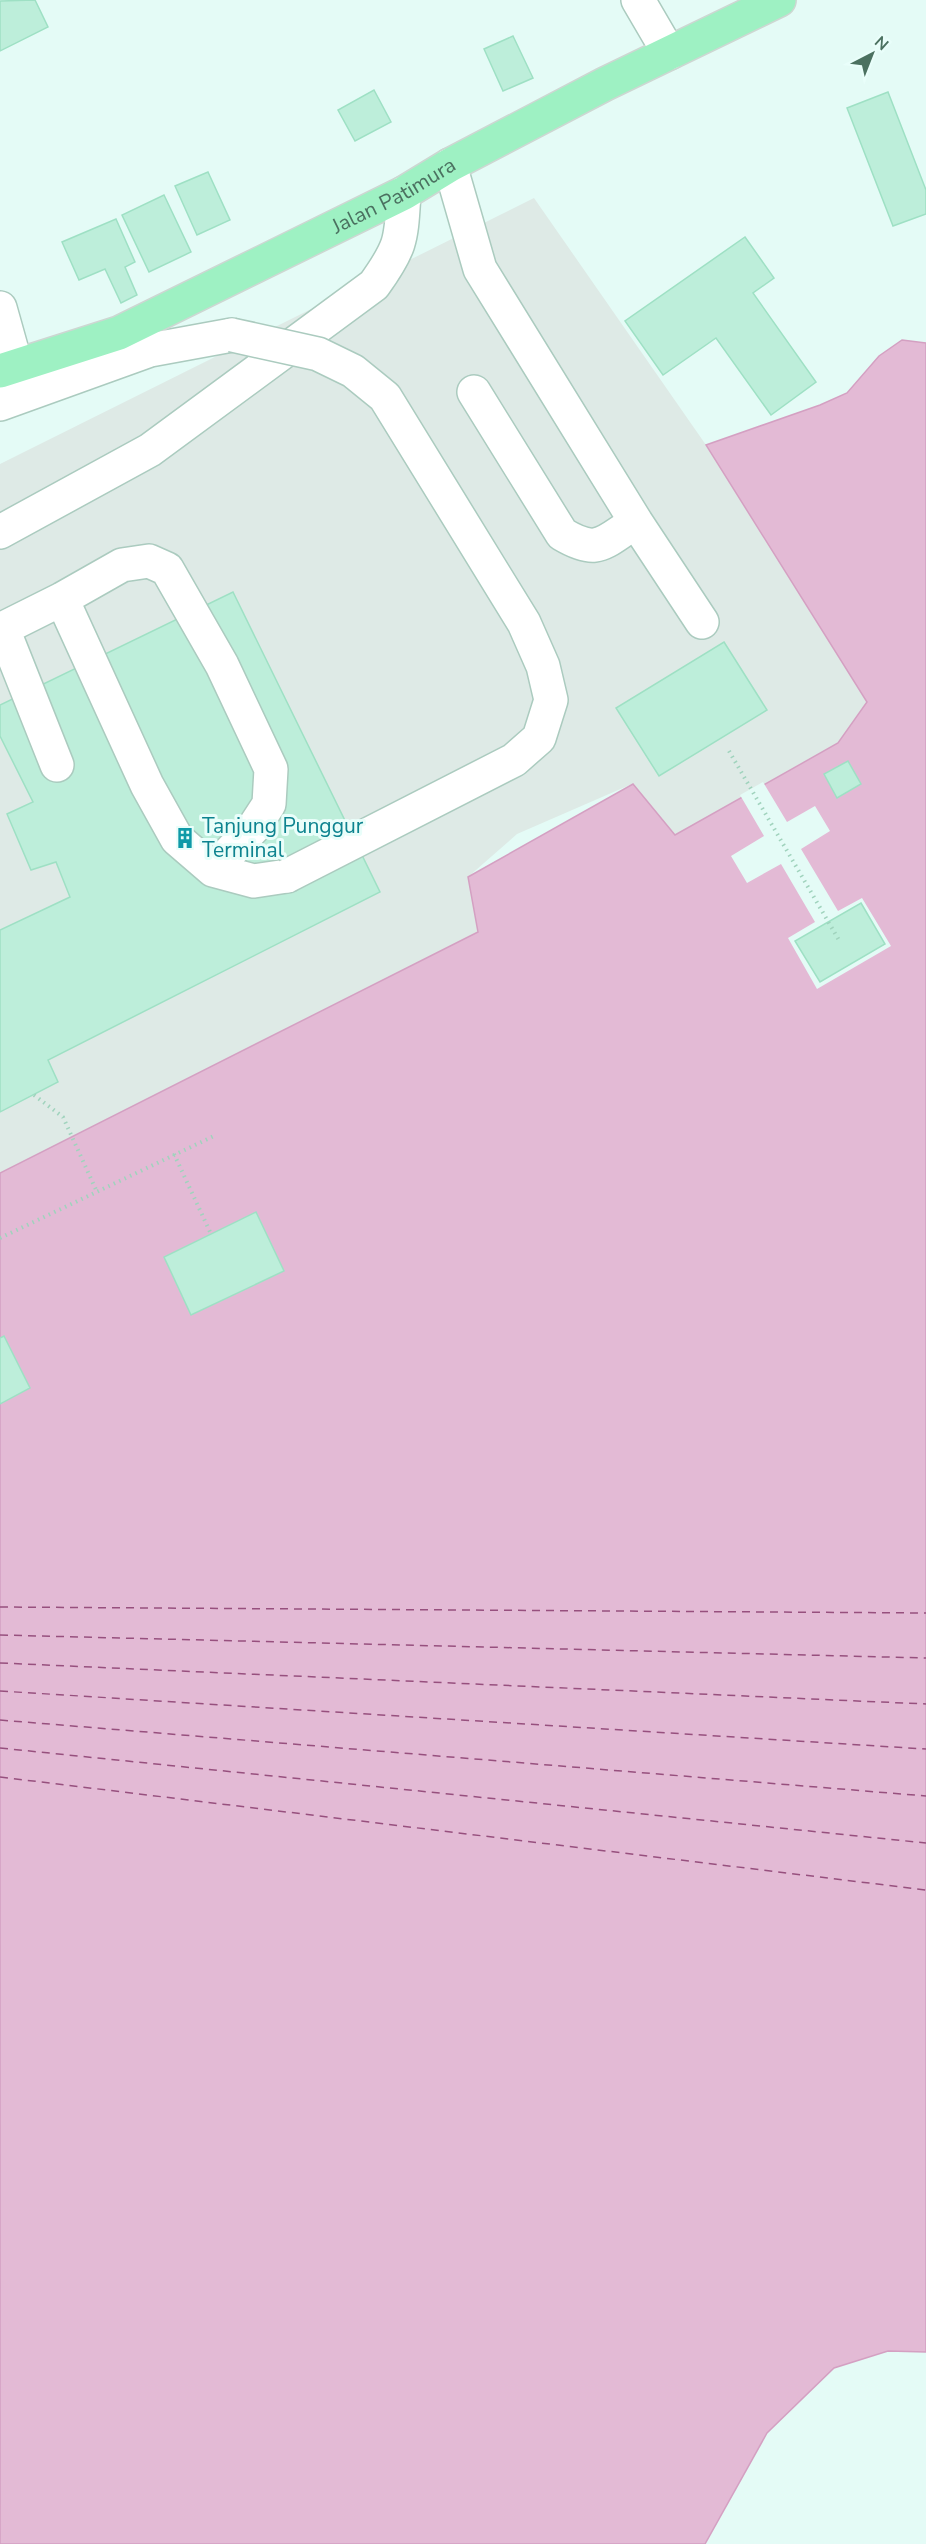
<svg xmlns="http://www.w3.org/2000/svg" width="926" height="2544" font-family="'Nunito Sans',sans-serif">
<rect width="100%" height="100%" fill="#e4fbf6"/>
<path fill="#deeae6" d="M534 198 706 445 867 702 838 743 675 835 632 784 517 834 468 877 478 932 0 1173V464Z"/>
<path fill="#e3bad5" stroke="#d4a0c2" stroke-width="1.5" d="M902 340 926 343V2352L888 2351 834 2368 767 2433 705 2544H0V1173L478 932 468 877 633 784 675 835 838 743 867 702 706 445 820 405 847 393 879 356Z"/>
<path fill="#e4fbf6" d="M763 782 787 822 815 806 830 831 801 849 838 911 862 898 891 946 817 989 788 938 815 922 781 864 747 883 731 856 764 836 740 795Z"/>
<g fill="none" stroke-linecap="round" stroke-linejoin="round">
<path stroke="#97507e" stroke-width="1.5" stroke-dasharray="8 6" stroke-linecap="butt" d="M0 1607 926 1613
M0 1635 926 1658
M0 1663 926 1704
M0 1691 926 1749
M0 1720 926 1796
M0 1748 926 1843
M0 1777 926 1890"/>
</g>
<path fill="#bdeeda" stroke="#9ee0c4" stroke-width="1.5" d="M35 0 48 27 0 51V1Z
M513 36 533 78 503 91 484 49Z
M374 90 391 122 355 141 338 110Z
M888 92 926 190V214L893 226 847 108Z
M208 172 230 220 197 235 175 186Z
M164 195 191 252 149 272 122 215Z
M116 219 135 262 125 267 137 295 121 303 105 269 79 280 62 242Z
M745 237 774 278 753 293 816 382 771 415 716 338 663 375 625 321Z
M233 592 380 892 48 1060 58 1082 0 1112V930L70 897 56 862 31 870 7 814 33 802 0 736V705Z
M724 642 767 710 659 776 616 708Z
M848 761 861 784 837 798 824 774Z
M861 903 885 944 820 982 795 941Z
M256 1212 284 1271 191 1315 164 1257Z
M4 1336 30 1388 0 1404V1338Z"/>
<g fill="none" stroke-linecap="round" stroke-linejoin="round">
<defs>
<path id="minor" d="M638 0 669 53
M450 165 480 269 636 522 702 622
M0 308 16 365
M474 392 562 534C599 556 603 542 636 522
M0 404 150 350 232 335
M0 532 150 450 374 285C402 246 401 240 404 193
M62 599 147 785 177 839 213 870 254 881 287 876
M3 629 57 765
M0 630 62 599 122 565 149 561 167 569 222 665 271 769 269 804 254 827 213 870"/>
<g id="highway">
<path id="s1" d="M0 371 119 333 404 193 450 165 605 84 779 0"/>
</g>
</defs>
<use href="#minor" stroke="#abcbbf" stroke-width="36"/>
<use href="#highway" stroke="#cdd7d2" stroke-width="36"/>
<path stroke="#a0d3bd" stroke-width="4" stroke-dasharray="1.5 4.5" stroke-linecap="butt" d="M729 751 840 942
M34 1095 63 1117 97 1192
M174 1154 211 1234
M0 1238 214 1136"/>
<use href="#minor" stroke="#fff" stroke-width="33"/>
<use href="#highway" stroke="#9ef1c3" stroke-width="33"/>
<defs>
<path id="minor-bridge" d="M232 335 318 354 353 371 385 397 524 623 543 666 551 700 539 738 514 760 287 876"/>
</defs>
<use href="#minor-bridge" stroke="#abcbbf" stroke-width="36" stroke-linecap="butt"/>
<use href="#minor-bridge" stroke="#fff" stroke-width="33"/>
</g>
<defs>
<symbol id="building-bare" viewBox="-9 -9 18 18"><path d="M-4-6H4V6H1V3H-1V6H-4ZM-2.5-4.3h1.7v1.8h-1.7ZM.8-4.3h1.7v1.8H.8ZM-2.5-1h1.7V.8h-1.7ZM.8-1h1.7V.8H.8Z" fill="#0f9aa8" stroke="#e9fefa" stroke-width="2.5" paint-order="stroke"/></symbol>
</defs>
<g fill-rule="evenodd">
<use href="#building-bare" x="170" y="823" width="30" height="30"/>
</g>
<g text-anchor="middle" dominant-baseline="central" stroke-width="6" stroke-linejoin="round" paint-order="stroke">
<g font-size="21" fill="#4b7160" stroke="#e9fefa">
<text stroke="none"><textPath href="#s1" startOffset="432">Jalan Patimura</textPath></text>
</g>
<g font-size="21" fill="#0d838f" stroke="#e9fefa" text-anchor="start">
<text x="202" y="826">Tanjung Punggur<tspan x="202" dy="24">Terminal</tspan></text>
</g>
</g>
<g transform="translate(872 54) rotate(42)" stroke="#e9fefa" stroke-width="4.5" paint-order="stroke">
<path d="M0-4.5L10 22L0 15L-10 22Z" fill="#4b7160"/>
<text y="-9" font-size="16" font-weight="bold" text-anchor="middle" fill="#4b7160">N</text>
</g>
</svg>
